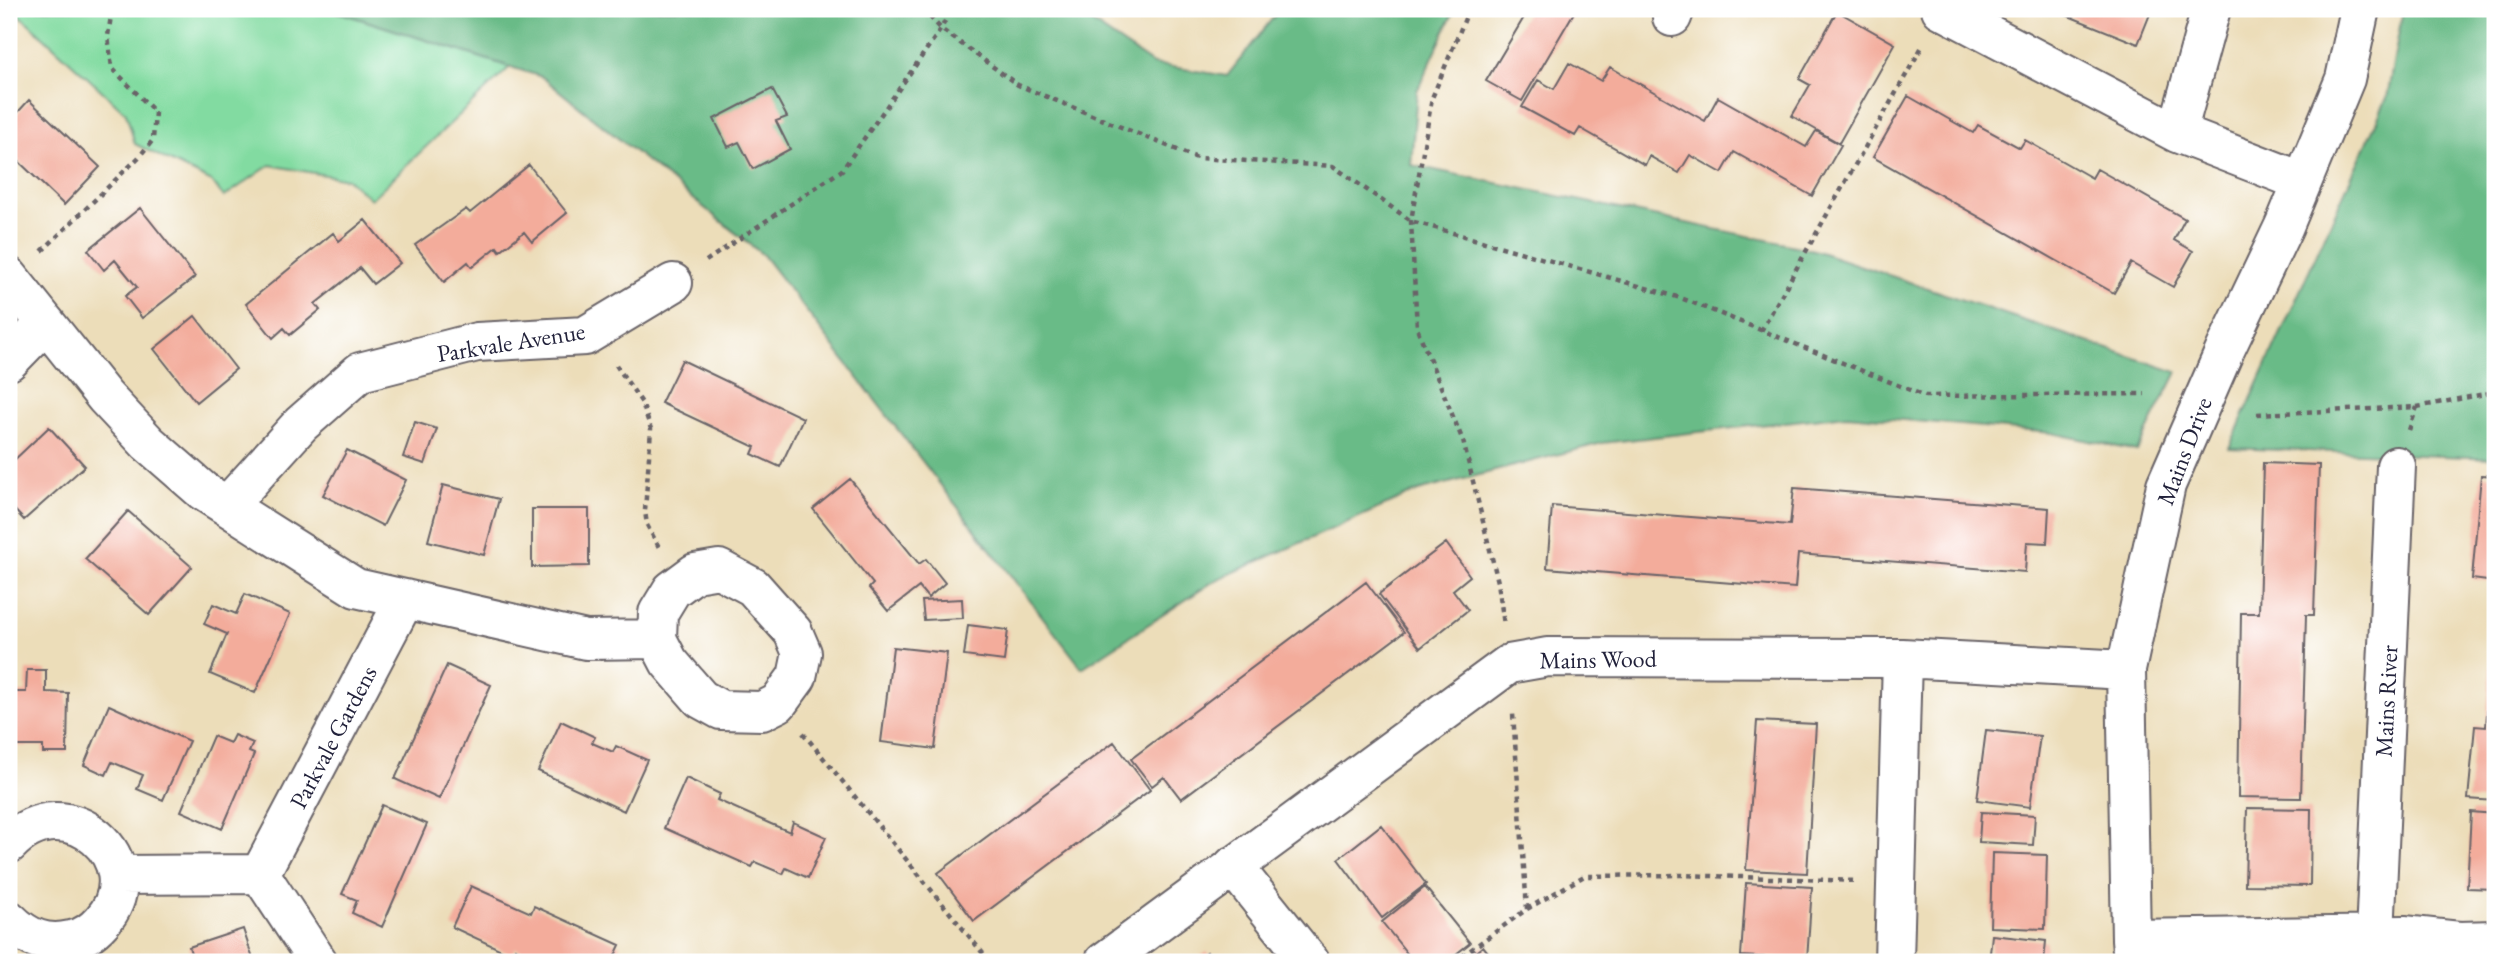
<svg xmlns="http://www.w3.org/2000/svg" width="2504" height="971" font-family="'EB Garamond',serif">
<rect width="100%" height="100%" fill="#fff"/>
<filter id="ink" filterUnits="userSpaceOnUse"><feTurbulence type="fractalNoise" baseFrequency=".0143" numOctaves="2"/><feDisplacementMap in="SourceGraphic" scale="14" xChannelSelector="R" yChannelSelector="G"/><feConvolveMatrix kernelMatrix="1 2 1 2 8 2 1 2 1" color-interpolation-filters="sRGB"/></filter>
<filter id="wash" filterUnits="userSpaceOnUse"><feTurbulence type="fractalNoise" baseFrequency=".00686" numOctaves="4" result="noise"/><feDisplacementMap in="SourceGraphic" scale="28" xChannelSelector="R" yChannelSelector="G"/><feGaussianBlur stdDeviation="1.57" result="paint"/><feColorMatrix in="noise" values="0 0 0 0 0 0 0 0 0 0 0 0 0 0 0 0 0 1.4 0 .05"/><feComposite in="paint" operator="in"/></filter>
<g filter="url(#wash)">
<rect width="100%" height="100%" fill="#ecddb9"/>
<path fill="#82dba1" stroke="#527e6e" stroke-width="2" d="M13 9H329L510 67 371 199 347 179 270 165 224 197 212 182 135 144 126 113Z"/>
<path fill="#69bb87" stroke="#466e61" stroke-width="2" d="M329 9H1072L1153 64 1227 76 1280 9H1455L1417 91 1411 165 1814 250 2177 372 2137 451 2052 433 1847 415 1602 443 1418 491 1216 580 1082 668 763 255 542 77Z
M2403 9H2495V458L2229 448 2387 98Z"/>
<g id="blocks">
<path fill="#f3ac9b" d="M1529 9H1576L1522 101 1486 81Z
M2051 9H2152L2138 44Z
M1837 11 1895 44 1839 143 1792 116 1810 85 1799 79Z
M1569 63 1601 81 1610 67 1705 121 1718 97 1806 147 1816 131 1841 145 1812 196 1734 152 1722 173 1690 155 1679 173 1649 156 1645 165 1580 128 1575 136 1522 107 1538 80 1554 89Z
M772 89 787 117 776 121 790 149 753 169 739 142 728 147 714 119Z
M1908 96 1973 133 1978 125 2020 148 2025 140 2092 178 2097 169 2185 219 2174 240 2193 251 2173 287 2131 263 2114 293 1873 157Z
M29 100 100 167 64 205 9 152V122Z
M529 165 567 213 532 242 524 232 500 251 497 247 472 267 468 262 444 282 415 245 466 209 470 213Z
M140 208 195 277 142 318 125 296 137 287 128 276 115 260 104 270 88 250Z
M365 220 400 263 373 284 360 268 315 304 320 310 290 335 284 328 273 338 246 304 333 233 339 241Z
M195 316 236 369 196 402 154 349Z
M682 360 803 418 780 467 752 454 755 447 661 403Z
M415 422 437 429 425 464 403 457Z
M49 427 85 466 24 520 9 504V465Z
M347 450 406 480 383 526 323 495Z
M2263 463 2319 465 2314 615H2306L2301 798 2238 797 2241 613H2259Z
M2481 475 2495 476V582L2472 579Z
M850 479 919 564 926 559 945 583 928 598 919 587 888 611 869 588 873 584 813 509Z
M443 485 499 499 484 555 428 541Z
M1794 488 2049 508 2047 543 2027 542 2025 572 1798 554 1795 588 1547 568 1552 506 1790 525Z
M532 509H589V566L532 567Z
M128 511 192 567 149 615 85 559Z
M1446 543 1470 576 1453 590 1468 610 1420 648 1379 594Z
M1366 582 1404 632 1181 799 1164 777 1152 786 1131 759Z
M245 594 290 614 255 693 210 674 227 634 204 624 213 604 236 614Z
M962 599 963 618 924 620 922 601Z
M968 625 1008 630 1004 661 964 656Z
M2493 637H2495V801L2468 799 2475 726 2486 727Z
M893 647 947 653 935 749 881 742Z
M447 665 491 685 439 799 395 779Z
M27 670H46V692L68 693 67 753H43V746H10L11 692H26Z
M109 705 189 741 163 800 137 789 143 775 112 762 106 775 84 765Z
M561 721 595 737 592 743 613 752 616 746 647 760 624 811 538 771Z
M1757 721 1816 724 1807 873 1746 870Z
M1986 730 2040 736 2030 807 1977 800Z
M234 735 253 743 249 752 254 754 222 829 181 811 213 736 230 743Z
M1114 742 1150 790 974 921 938 873Z
M686 778 720 794 717 800 771 824 790 832 793 822 826 837 808 878 786 868 783 874 755 862 752 867 664 828Z
M382 805 427 824 382 927 352 913 357 900 342 894Z
M2247 808 2311 809 2310 886 2245 885Z
M1981 812 2035 815 2033 845 1979 842Z
M2471 812 2495 814V889L2467 888Z
M1381 825 1426 884 1382 918 1338 859Z
M1992 853 2047 855 2045 929 1990 927Z
M1746 883 1812 887 1807 960 1741 956Z
M471 886 531 913 534 906 620 945 612 962H546L515 948 512 955 452 927Z
M1425 887 1470 943 1446 962H1414L1382 922Z
M243 929 254 962H194L189 947Z
M1992 935 2046 941 2044 962H1989Z
M1483 946 1496 962H1464Z
M1207 952 1215 962H1194Z"/>
</g>
</g>
<g filter="url(#ink)">
<use href="#blocks" fill-opacity="0" stroke="#696367" stroke-width="2"/>
<g fill="none" stroke-linecap="round" stroke-linejoin="round">
<defs>
<path id="minor" d="M1941 9 2177 133 2211 9
M1672 17 1675 9
M2177 133 2301 181
M9 277 105 397 148 443 203 491 356 588 586 640 657 639
M9 361 46 323
M227 506 301 424 360 372 477 342 585 336 673 283
M719 569 753 587 793 632 802 653 797 677 778 703 762 711 721 710 701 699 669 662 657 639 658 613 672 590 695 573Z
M9 844C66 783 154 862 102 921 94 930 84 938 71 940 46 946 27 938 9 920
M1233 866 1310 962
M118 875 260 874
M2131 939 2404 935 2459 941 2495 940
M318 962 260 874 405 599
M1104 962 1509 664 1548 657 1902 658 2126 670
M1894 962 1902 658
M2133 962 2131 939 2126 670 2166 485 2225 350 2284 226 2345 79 2360 9
M2379 962 2375 936 2396 466"/>
</defs>
<use href="#minor" stroke="#696367" stroke-width="42"/>
<path stroke="#696367" stroke-width="4.5" stroke-dasharray="5 5" stroke-linecap="butt" d="M923 9 941 29 1018 85 1197 158 1333 166 1411 221 1681 298 1925 396 2145 394
M1469 9 1432 98 1411 221 1417 328 1463 441 1498 582 1504 625
M42 251 138 158 153 140 155 112 112 68 108 36 112 9
M706 261 842 170 941 29 951 9
M1761 331 1923 45
M616 365 642 403 651 429 645 511 647 525 660 549
M2257 414 2417 407 2495 392
M2409 430 2417 407
M803 733 990 962
M1527 909 1584 876 1682 875 1857 881
M1454 962 1527 909 1513 714"/>
<use href="#minor" stroke="#fff" stroke-width="38"/>
</g>
</g>
<g text-anchor="middle" dominant-baseline="central" stroke-width="5" stroke-linejoin="round" paint-order="stroke">
<g font-size="24" fill="#22223b" stroke="#fff">
<text transform="translate(511 342) rotate(-9)">Parkvale Avenue</text>
<text transform="translate(2184 451) rotate(-69)">Mains Drive</text>
<text transform="translate(1598 659) rotate(-1)">Mains Wood</text>
<text transform="translate(2386 701) rotate(-87)">Mains River</text>
<text transform="translate(333 737) rotate(-62)">Parkvale Gardens</text>
</g>
</g>
<rect width="2504" height="971" fill="none" stroke="#fff" stroke-width="35"/>
</svg>
